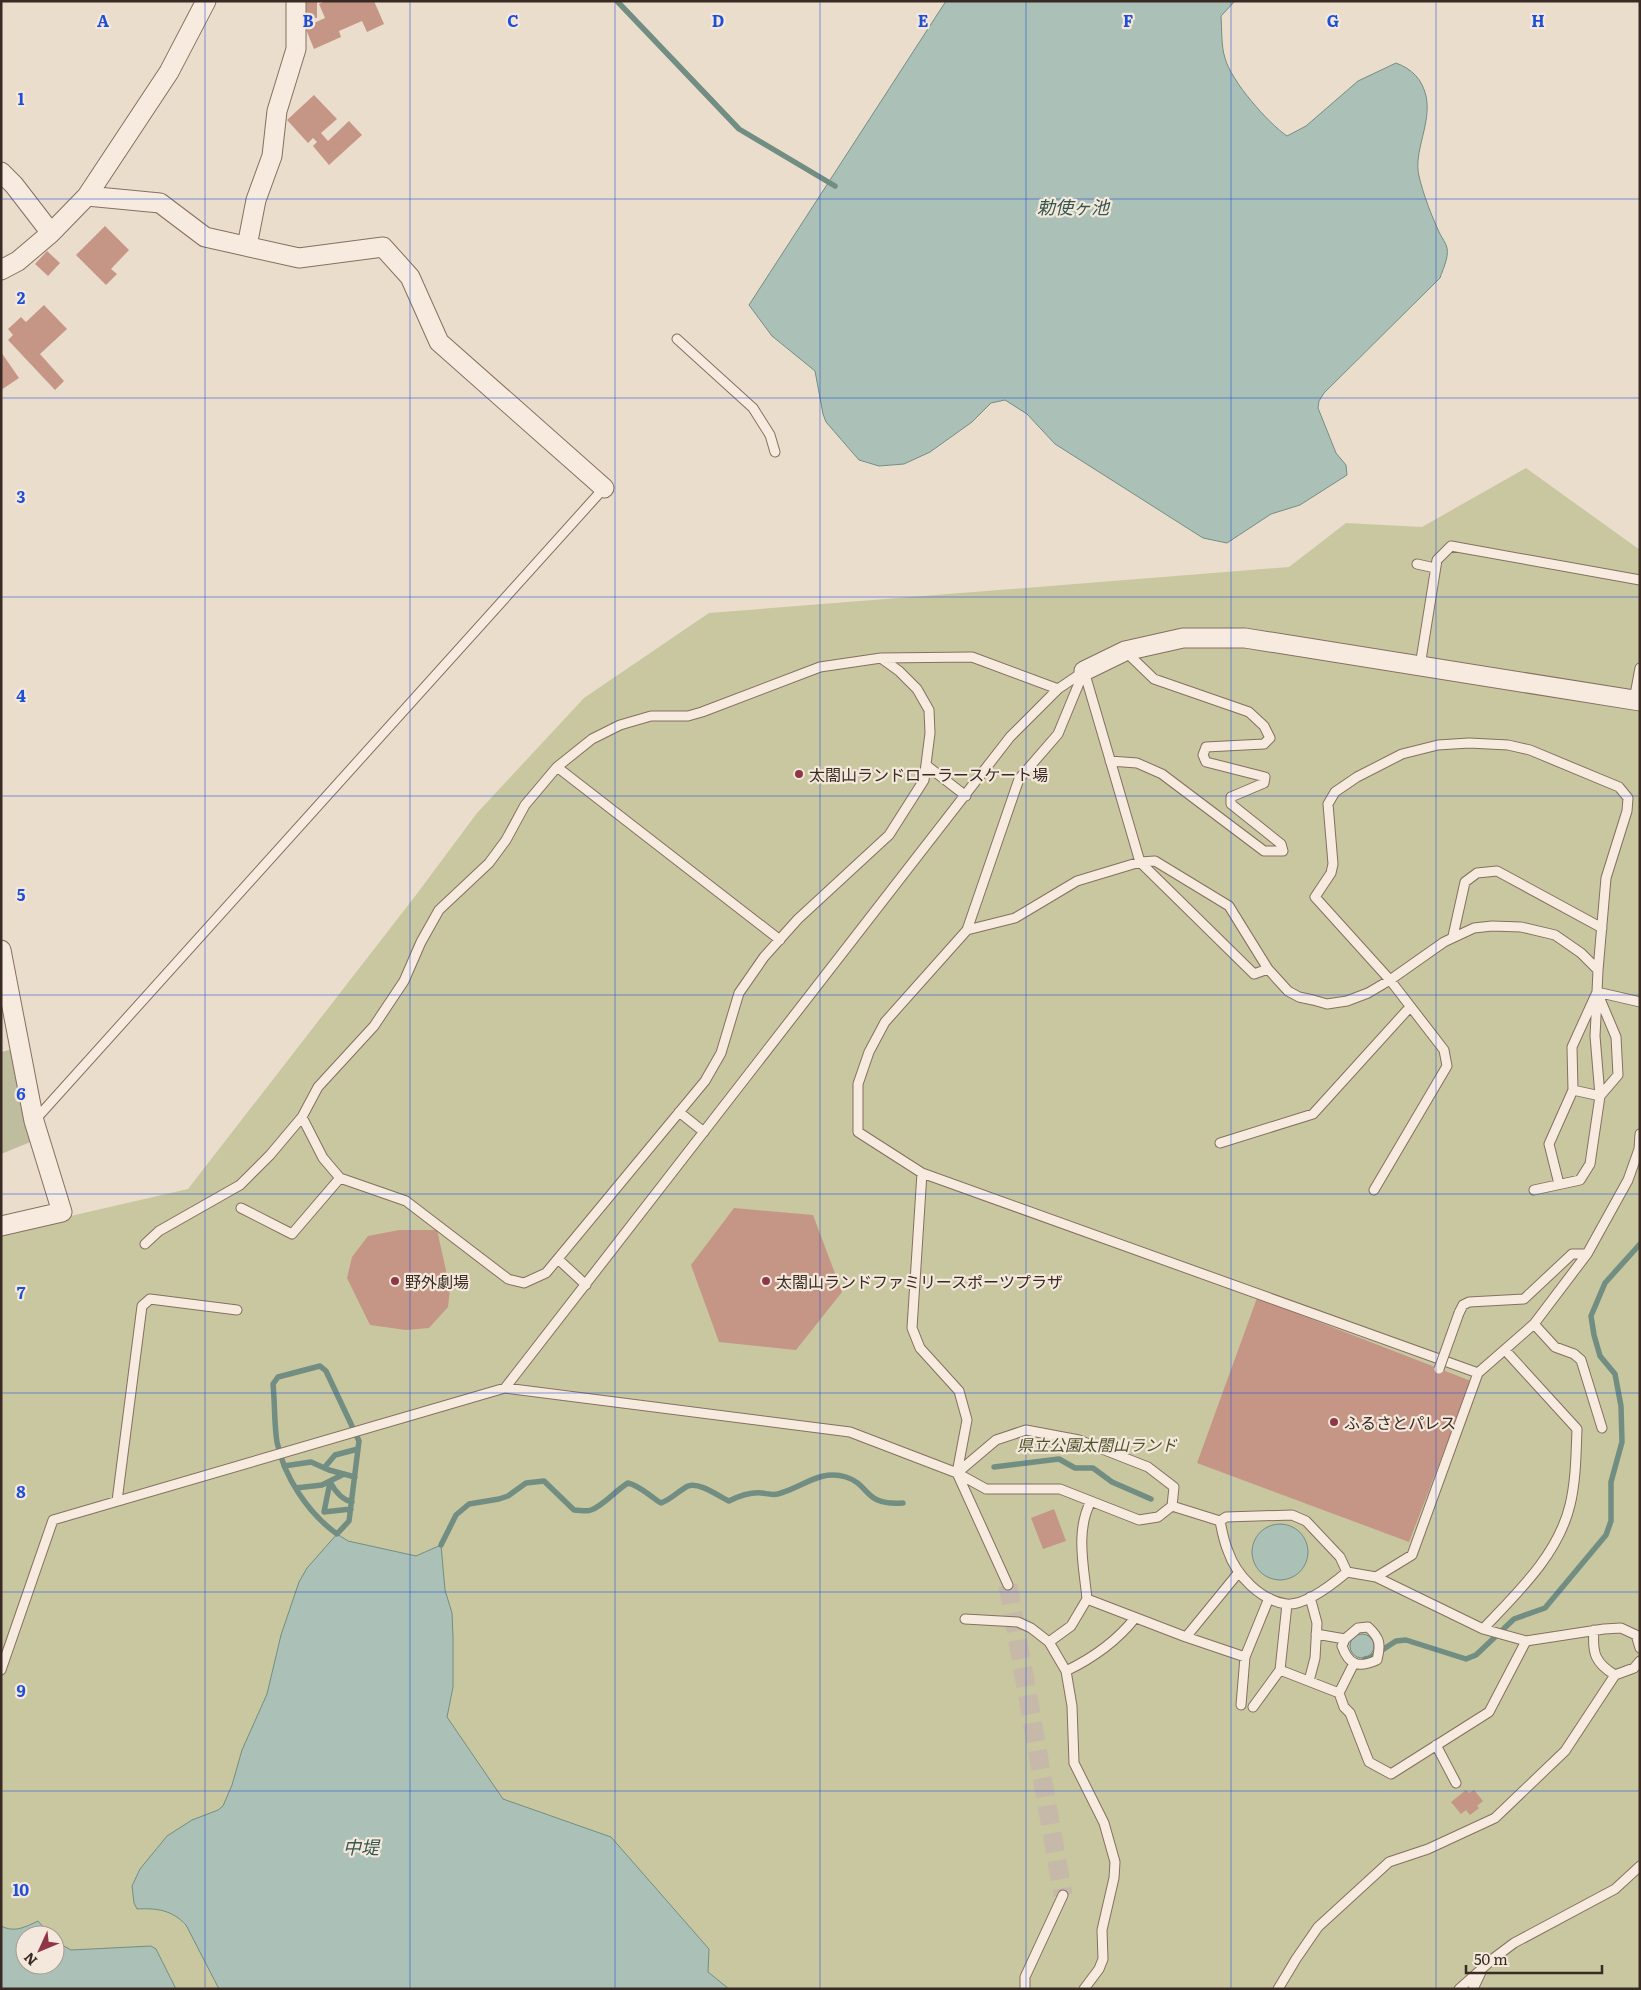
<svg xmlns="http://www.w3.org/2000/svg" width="1641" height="1990" font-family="Literata,'Noto Sans JP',serif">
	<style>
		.green { fill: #c8c7a0; fill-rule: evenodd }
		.cemetery { fill: #bebd9e }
		.water { fill: #abc0b7; stroke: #728e83 }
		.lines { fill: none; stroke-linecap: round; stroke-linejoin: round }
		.stream { stroke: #728e83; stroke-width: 5.5 }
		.building { fill: #c59686 }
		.street-tunnel { stroke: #c7b9aa; stroke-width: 19; stroke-dasharray: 19 9; stroke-linecap: butt }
		.lane-casing { stroke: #866f61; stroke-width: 11 }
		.street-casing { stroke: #866f61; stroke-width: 21 }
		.lane { stroke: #f6ebde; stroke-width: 9 }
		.street { stroke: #f6ebde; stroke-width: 19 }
		.lane-bridge-casing { stroke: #866f61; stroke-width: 11; stroke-linecap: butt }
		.lane-bridge { stroke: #f6ebde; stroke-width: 9 }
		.grid { fill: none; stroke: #1d4ed8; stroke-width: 1; stroke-opacity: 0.55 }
		.poi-dot { fill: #8f3746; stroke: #f3e8db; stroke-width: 2 }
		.labels { text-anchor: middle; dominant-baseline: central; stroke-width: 4.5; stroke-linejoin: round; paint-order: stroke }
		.poi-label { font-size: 16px; fill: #392a23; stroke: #f3e8db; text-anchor: start }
		.park-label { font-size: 16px; font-style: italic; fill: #4f532c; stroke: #f3e8db }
		.water-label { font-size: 18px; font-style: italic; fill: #34574f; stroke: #f3e8db }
		.grid-label { font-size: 16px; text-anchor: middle; font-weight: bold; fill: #1d4ed8; stroke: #f3e8db; stroke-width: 4.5; stroke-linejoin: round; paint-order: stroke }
	</style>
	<rect width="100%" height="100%" fill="#ebddcc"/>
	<path class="green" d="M1526 468 1640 550V1989H1V1232L188 1189 416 895 477 813 584 698 709 613 1289 567 1346 523 1422 527ZM25 1935H55V1965H25Z"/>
	<path class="cemetery" d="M13 1049 33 1141 1 1154V1052Z"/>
	<path class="water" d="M946 1H1235L1221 16C1222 29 1221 46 1225 58 1231 81 1268 123 1287 136L1306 126 1358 81 1396 63C1412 69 1422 79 1426 96 1432 123 1413 152 1419 176 1423 194 1432 217 1440 234 1442 238 1446 243 1447 248 1449 257 1443 269 1440 278L1324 393 1319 401 1318 408 1336 453 1346 465 1347 475 1300 505 1271 514 1227 543 1203 538 1055 444 1027 414 1005 400 991 403 972 422 930 452 904 464 879 466 859 460 826 422 823 414 815 371 772 336 749 305Z
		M1252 1552a28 28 0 1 1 56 0a28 28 0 1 1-56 0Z
		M337 1534 348 1541 416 1556 441 1545 445 1590 452 1613 453 1637V1687L447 1717 503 1799 611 1837 709 1949 708 1972 729 1989H219L186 1925C172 1910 157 1908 137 1909L134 1903 132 1886 140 1869 167 1836 192 1820 218 1810 223 1806 232 1785 242 1750 267 1694 281 1635 299 1582 307 1568Z
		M1350 1646a12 12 0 1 1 24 0a12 12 0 1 1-24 0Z
		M38 1921 50 1935H25V1965H55V1941L71 1950 151 1946 156 1949 176 1989H1V1926C15 1933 25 1927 38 1921Z"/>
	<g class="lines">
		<path class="stream" d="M617 1 739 129 835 186
			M320 1366 326 1371 359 1441 349 1521 337 1534C308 1513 284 1477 277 1442 274 1424 275 1403 273 1384L278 1377Z
			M284 1466 311 1462 329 1470 355 1477
			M994 1467 1059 1459 1075 1468H1093L1112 1482 1151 1499
			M324 1468 335 1455 358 1449
			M296 1488 322 1485 342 1475
			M351 1509 324 1512 330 1482C335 1491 342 1500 352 1502
			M441 1545 456 1515 469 1504 499 1499 508 1496 526 1483 544 1481 574 1510C580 1510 586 1512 591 1510 603 1506 616 1490 628 1483 639 1485 651 1497 661 1503 672 1499 678 1491 688 1486 700 1482 718 1496 729 1501 739 1496 751 1492 762 1493 769 1494 775 1496 781 1493 804 1486 821 1469 846 1477 871 1485 863 1506 903 1503
			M1365 1659 1370 1658 1396 1641 1406 1640 1466 1659 1476 1655 1514 1619 1545 1608 1606 1535 1611 1521V1482L1622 1442 1621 1406 1615 1374 1600 1356 1594 1335 1591 1316 1605 1283 1640 1244"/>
	</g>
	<path class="building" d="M305 1H317V18L305 17Z
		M325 1H374L384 24 367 32 362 21 339 31 341 37 314 49 305 27 325 18 319 4Z
		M314 95 337 119 321 133 328 141 349 121 362 135 329 165 313 146 317 142 313 138 308 143 287 120Z
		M105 226 129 250 111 269 117 274 106 285 76 255Z
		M47 251 60 263 48 276 35 264Z
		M44 305 67 329 40 354 64 381 55 390 8 340 13 335 8 329 21 317 26 322Z
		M1 352 19 378 1 390Z
		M734 1208 813 1215 842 1292 796 1350 719 1342 691 1265Z
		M399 1230H437L450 1288 448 1307 429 1328 406 1330 370 1325 347 1278 352 1257 368 1236Z
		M1257 1298 1471 1381 1409 1542 1197 1463Z
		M1054 1509 1066 1541 1043 1549 1031 1518Z
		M1466 1790 1469 1793 1474 1790 1483 1801 1477 1806 1479 1808 1470 1815 1466 1810 1461 1814 1451 1802Z"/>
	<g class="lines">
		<path class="street-tunnel" d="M1008 1585 1063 1895"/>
		<defs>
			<path id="lane" d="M677 339 753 408 770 435 775 452
				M1417 564 1435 568
				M1420 666 1437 560 1451 546 1640 580
				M1084 671 1140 862 1254 974 1268 969
				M1634 700 1640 668
				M1110 761 1137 763 1162 774 1264 851H1283L1281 844 1231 804V797L1264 783 1265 777 1206 762 1203 755 1206 747 1264 744 1270 738 1264 726 1249 712 1154 679 1125 651
				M926 765 966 796
				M557 767 780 940
				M967 930 1015 918 1077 881 1140 862 1155 861 1229 906 1268 969 1288 991 1299 997 1313 1000 1327 1004 1347 1001 1368 993 1390 980 1444 942 1474 928 1492 926 1521 927 1555 935 1581 953 1598 970 1597 992 1640 1002
				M1453 936 1465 882 1477 873 1497 871 1602 928
				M1573 1090 1600 1096 1595 1036 1597 997
				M679 1112 704 1132
				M302 1117 323 1158 340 1178 406 1201 508 1279 524 1283 546 1273 705 1081 721 1053 739 993 764 957 798 919 889 835 924 780 930 733 929 710 917 689 899 671 881 658
				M35 1120 604 488
				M1220 1143 1313 1114 1410 1007
				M922 1173 1478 1373
				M1374 1190 1447 1066 1444 1050 1390 980 1315 897 1331 873 1333 864 1328 804 1335 792 1357 777 1402 754 1438 745 1469 743 1508 745 1530 750 1619 787 1628 798 1627 811 1606 878 1598 970
				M1534 1190 1580 1180 1590 1164 1600 1096 1618 1075 1616 1037 1597 992 1572 1047 1573 1090 1549 1144 1559 1184
				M241 1208 292 1234 340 1178
				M145 1244 159 1231 240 1185 270 1155 302 1117 318 1087 374 1026 404 981 421 942 439 910 489 863 506 840 525 805 557 767 592 739 620 725 651 716H688L702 712 820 667 881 658 972 657 1058 689
				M558 1259 586 1285
				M1459 1313 1463 1305 1469 1302 1524 1299 1572 1254H1587
				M1534 1324 1555 1347 1574 1354 1581 1360 1602 1428
				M505 1388 1010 737 1058 689 1083 672
				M957 1473 996 1440 1026 1430 1079 1440 1148 1467 1174 1487 1172 1506
				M117 1501 142 1306 150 1299 237 1310
				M1091 1501C1075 1531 1084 1567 1087 1599L1186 1637 1239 1572
				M1220 1521 1226 1517 1292 1515 1306 1521 1340 1557 1347 1572
				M1376 1577 1412 1555 1478 1373 1534 1324 1587 1254 1628 1180 1639 1149 1640 1134
				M1008 1585 957 1473 967 1420 959 1391 920 1348 912 1328 922 1173 858 1132V1084L869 1052 885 1022 967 930 1019 779 1058 734 1084 671
				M1287 1604 1280 1670 1339 1693 1344 1707 1350 1713 1369 1762 1391 1774 1489 1712 1526 1641
				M965 1619 1018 1622 1031 1628 1049 1642
				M1483 1629C1517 1593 1558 1555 1570 1505 1576 1480 1576 1454 1577 1429L1505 1350
				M1594 1630C1592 1653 1595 1663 1615 1675
				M1316 1634 1345 1639 1358 1628 1368 1627C1380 1638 1381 1644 1377 1660 1359 1668 1349 1666 1342 1646L1345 1639
				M1186 1637 1245 1657
				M1 1670 53 1520 505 1388 850 1432 957 1473 986 1489H1060L1139 1520 1158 1517 1172 1506 1220 1521C1222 1531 1224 1542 1228 1551 1236 1575 1260 1600 1286 1604 1305 1606 1334 1583 1347 1572L1376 1577 1483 1629 1526 1641 1604 1629 1621 1628 1636 1635 1640 1648
				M1066 1671 1049 1642 1071 1626 1087 1599
				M1309 1681 1315 1658 1317 1623 1310 1597
				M1339 1693 1354 1663
				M1241 1705 1245 1657 1269 1598
				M1253 1707 1280 1670
				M1436 1745 1456 1783
				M1025 1989V1977L1063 1895
				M1084 1989 1099 1969 1103 1959 1102 1930 1114 1878 1115 1862 1104 1823 1074 1763 1072 1706 1066 1671C1093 1658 1116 1642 1135 1618
				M1278 1989 1296 1959 1318 1927 1389 1862 1428 1849 1495 1818 1565 1751 1615 1675 1634 1668 1640 1661
				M1459 1989 1494 1958 1514 1943 1615 1889 1640 1866
				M1473 1989 1481 1972"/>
			<path id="street" d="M1 172 14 185 51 233
				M87 196 160 203 205 237 299 258 383 247 410 277 439 342 604 488
				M247 246 256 200 272 156 277 111 296 49V1
				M1 270 18 261 51 233 87 196 169 72 206 1
				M1084 671 1125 651 1183 638H1245L1640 701
				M1 950 34 1121 62 1212 1 1226"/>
		</defs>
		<use href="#lane" class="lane-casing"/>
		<use href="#street" class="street-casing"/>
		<use href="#lane" class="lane"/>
		<use href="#street" class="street"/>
		<defs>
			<path id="lane-bridge" d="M1439 1369 1459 1313"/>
		</defs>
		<use href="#lane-bridge" class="lane-bridge-casing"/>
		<use href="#lane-bridge" class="lane-bridge"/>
	</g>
	<path class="grid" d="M205 1V1989M410 1V1989M615 1V1989M820 1V1989M1026 1V1989M1231 1V1989M1436 1V1989M1 199H1640M1 398H1640M1 597H1640M1 796H1640M1 995H1640M1 1194H1640M1 1393H1640M1 1592H1640M1 1791H1640"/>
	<g class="poi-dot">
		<circle cx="799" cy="774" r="5"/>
		<circle cx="395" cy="1281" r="5"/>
		<circle cx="766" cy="1281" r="5"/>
		<circle cx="1334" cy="1422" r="5"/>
	</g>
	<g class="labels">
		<g class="poi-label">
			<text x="809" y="774">太閤山ランドローラースケート場</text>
			<text x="405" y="1281">野外劇場</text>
			<text x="776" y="1281">太閤山ランドファミリースポーツプラザ</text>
			<text x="1344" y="1422">ふるさとパレス</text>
		</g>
		<g class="park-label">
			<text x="1097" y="1444">県立公園太閤山ランド</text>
		</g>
		<g class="water-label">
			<text x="1073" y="206">勅使ヶ池</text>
			<text x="361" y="1846">中堤</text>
		</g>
	</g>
	<g class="grid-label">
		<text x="103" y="27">A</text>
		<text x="308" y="27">B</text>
		<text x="513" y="27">C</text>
		<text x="718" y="27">D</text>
		<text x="923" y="27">E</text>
		<text x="1128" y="27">F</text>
		<text x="1333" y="27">G</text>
		<text x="1538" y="27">H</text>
		<text x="21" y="105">1</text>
		<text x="21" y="304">2</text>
		<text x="21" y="503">3</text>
		<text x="21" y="702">4</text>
		<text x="21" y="901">5</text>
		<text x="21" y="1100">6</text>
		<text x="21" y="1299">7</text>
		<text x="21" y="1498">8</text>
		<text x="21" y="1697">9</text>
		<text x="21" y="1896">10</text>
	</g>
	<rect width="1641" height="1990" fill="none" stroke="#392a23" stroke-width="5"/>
	<g transform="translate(40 1950) rotate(226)"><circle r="24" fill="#f3e8db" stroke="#a99c91"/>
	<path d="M0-4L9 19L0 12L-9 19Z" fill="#8f3746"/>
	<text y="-8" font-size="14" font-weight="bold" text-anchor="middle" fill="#392a23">N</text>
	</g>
	<path d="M1466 1965v8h136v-8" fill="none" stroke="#392a23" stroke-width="2.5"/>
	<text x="1474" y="1965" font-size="15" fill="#392a23" stroke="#f3e8db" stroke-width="4" paint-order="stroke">50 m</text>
</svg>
